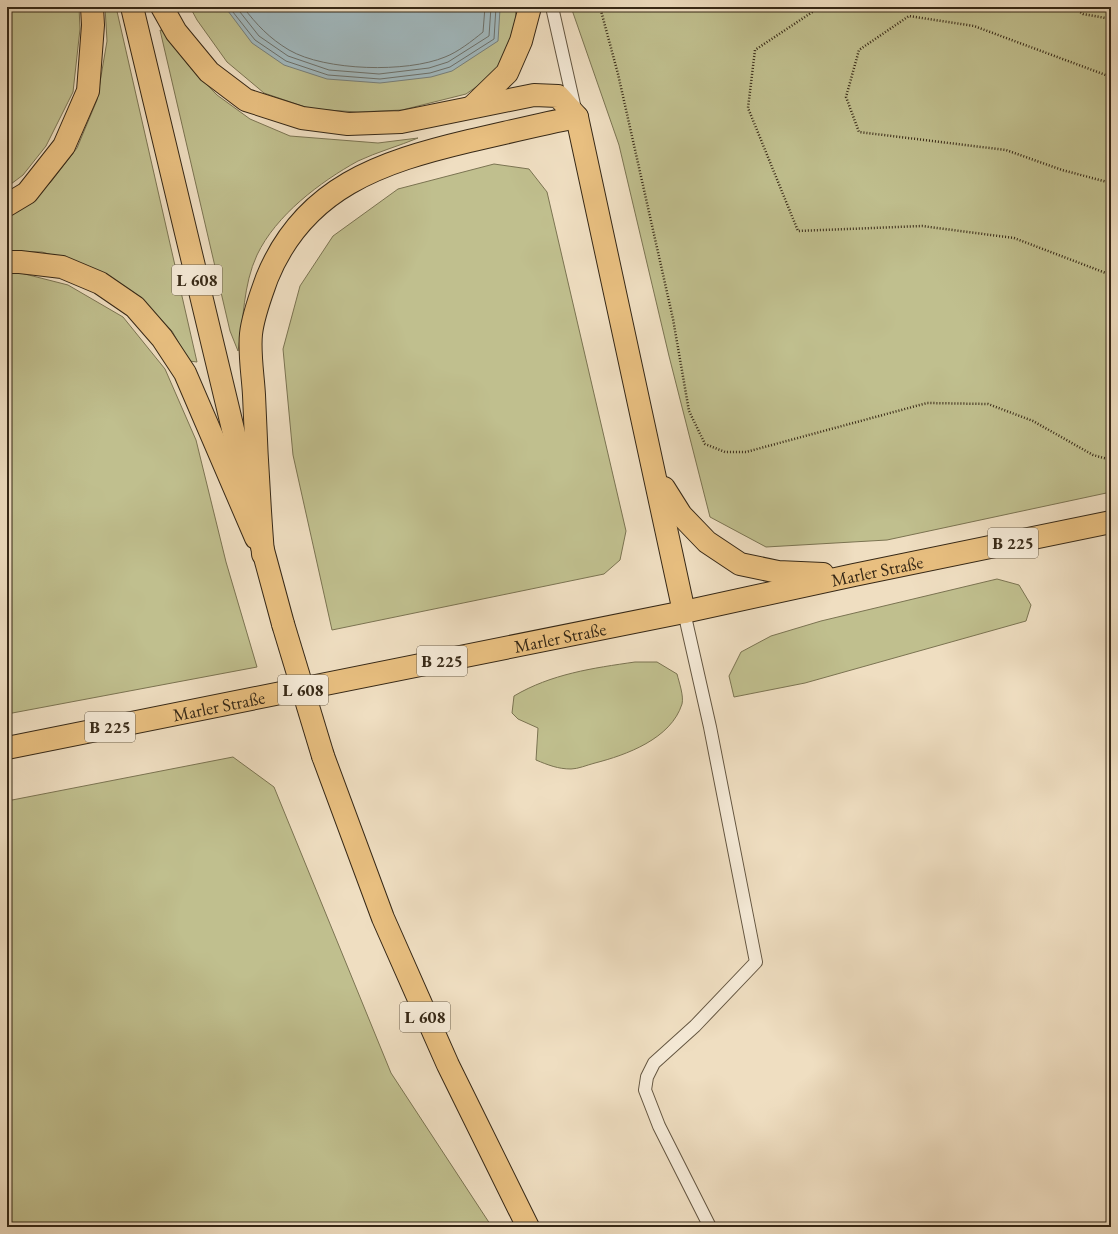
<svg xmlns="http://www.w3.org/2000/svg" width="1118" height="1234" font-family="'EB Garamond',serif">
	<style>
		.green { fill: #c0bf8e; stroke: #7b7452 }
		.water { fill: #a1b9bf; stroke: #767f7b }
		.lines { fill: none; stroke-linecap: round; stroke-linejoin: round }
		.shore { stroke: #6c706a; stroke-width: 1 }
		.lane-casing { stroke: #645641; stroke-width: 14 }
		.primary-casing { stroke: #362816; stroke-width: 24 }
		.path { stroke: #362816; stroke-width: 2.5; stroke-dasharray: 1 2; stroke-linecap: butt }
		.lane { stroke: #f5ead7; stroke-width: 12 }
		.primary { stroke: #e8bf80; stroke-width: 22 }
		.primary-bridge-casing { stroke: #362816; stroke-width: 24; stroke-linecap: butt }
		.primary-bridge { stroke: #e8bf80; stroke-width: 22 }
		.labels { text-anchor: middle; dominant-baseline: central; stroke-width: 4; stroke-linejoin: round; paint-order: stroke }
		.shield { fill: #f5ead7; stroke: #6f6250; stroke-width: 1 }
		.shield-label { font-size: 17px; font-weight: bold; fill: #362816 }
		.street-label { font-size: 18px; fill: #362816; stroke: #f5ead7 }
	</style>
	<rect width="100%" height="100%" fill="#efdec1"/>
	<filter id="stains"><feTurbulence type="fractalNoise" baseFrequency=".005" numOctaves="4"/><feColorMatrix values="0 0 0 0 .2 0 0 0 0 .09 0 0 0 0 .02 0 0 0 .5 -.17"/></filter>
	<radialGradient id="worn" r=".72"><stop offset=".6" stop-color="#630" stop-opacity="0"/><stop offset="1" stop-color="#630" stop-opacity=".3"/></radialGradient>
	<path class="green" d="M7 7H79L80 29 73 92 46 146 23 175 7 187Z
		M105 7H116L197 362 189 361 172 331 147 305 80 263 42 252 7 251V219L50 183 77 148 97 100 107 41Z
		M190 7H515L516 17 508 47 496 73 466 94 402 110 358 112 311 109 264 93 227 62 197 20Z
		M571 7H1111V492L887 540 766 547 710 517 669 356 619 145Z
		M160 30 168 33 188 65 217 95 250 119 290 136 378 143 418 138C399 146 377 152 358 161 320 182 276 215 257 255 243 285 244 319 238 351L230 331Z
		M494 164 529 169 547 192 626 531 620 560 604 574 332 630 293 455 283 349 300 286 333 236 398 189Z
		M17 272 68 285 123 317 165 369 196 440 226 562 257 667 7 714V274Z
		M997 579 1019 585 1031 605 1026 621 805 683 734 697 729 676 741 652 771 636 821 621Z
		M635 662H657L677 674C679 682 684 696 682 704 671 739 626 755 595 763 587 765 578 769 571 769 558 769 548 765 536 760L538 728 518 719 512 713 514 696C551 674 593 668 635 662Z
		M233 757 274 787 391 1073 492 1227H7V801Z"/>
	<path class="water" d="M225 7H500V9L498 41 452 71 431 77 380 83 327 79 284 65 252 43Z"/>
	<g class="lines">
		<path class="shore" d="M229 7 255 40 286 61 328 75 380 79 430 73 450 67 494 39 496 7
			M236 7 259 36 288 56 329 70 379 74 429 68 448 62 489 36 491 7
			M243 7C257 25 269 38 289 50 325 71 407 73 445 57 458 52 472 41 483 32L485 7"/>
		<defs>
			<path id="lane" d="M552 7 575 109
				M684 612 710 727 756 962 695 1026 654 1063 647 1077 645 1090 659 1126 710 1227"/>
			<g id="primary">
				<path d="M132 7 248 492"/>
				<path d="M162 7 176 32 209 72 246 100 302 118 348 124 401 122 534 95 558 96 577 117 684 612"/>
				<path d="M473 106 507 73 521 41 530 7"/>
				<path d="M7 205 27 193 64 146 88 91 93 25 92 7"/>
				<path d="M7 262H20L62 267 100 283 135 307 162 338 185 373 256 538"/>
				<path d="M664 488 681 515 707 542 740 564 778 572 823 574"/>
				<path d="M260 539 283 624"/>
				<path d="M263 554C259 501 256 448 254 395 253 376 249 353 251 334 253 315 261 295 267 278 304 187 381 162 469 141 505 133 541 124 577 117"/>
				<path id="s1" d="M7 748 684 612 854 575 1111 522"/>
				<path d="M323 756 383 918 448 1065 528 1227"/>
			</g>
		</defs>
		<use href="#lane" class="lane-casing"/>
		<use href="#primary" class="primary-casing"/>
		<path class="path" d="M600 7 618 74 673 319 689 411 705 444 725 452H746L927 403 988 404 1033 421 1093 455 1111 460
			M820 7 755 50 748 108 798 231 922 226 1014 238 1111 275
			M1073 7 1083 14 1111 19
			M1111 77 974 26 909 16 859 50 846 97 859 132 1006 150 1062 170 1111 183"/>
		<use href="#lane" class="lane"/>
		<use href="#primary" class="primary"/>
		<defs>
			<path id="primary-bridge" d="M283 624 323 756"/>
		</defs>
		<use href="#primary-bridge" class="primary-bridge-casing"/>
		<use href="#primary-bridge" class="primary-bridge"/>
	</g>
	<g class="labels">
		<g class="shield">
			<rect x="172" y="265" width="50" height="30" rx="3"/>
			<rect x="988" y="528" width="50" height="30" rx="3"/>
			<rect x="417" y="646" width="50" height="30" rx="3"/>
			<rect x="278" y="675" width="50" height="30" rx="3"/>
			<rect x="85" y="712" width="50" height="30" rx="3"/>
			<rect x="400" y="1002" width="50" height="30" rx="3"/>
		</g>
		<g class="shield-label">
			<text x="197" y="280">L 608</text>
			<text x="1013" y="543">B 225</text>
			<text x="442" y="661">B 225</text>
			<text x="303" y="690">L 608</text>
			<text x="110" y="727">B 225</text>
			<text x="425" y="1017">L 608</text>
		</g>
		<g class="street-label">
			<text stroke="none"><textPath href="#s1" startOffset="888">Marler Straße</textPath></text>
			<text stroke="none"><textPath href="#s1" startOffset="564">Marler Straße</textPath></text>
			<text stroke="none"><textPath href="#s1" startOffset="216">Marler Straße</textPath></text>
		</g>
	</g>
	<rect width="1118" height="1234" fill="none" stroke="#efdec1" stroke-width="24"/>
	<rect x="8" y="8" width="1102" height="1218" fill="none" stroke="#362816" stroke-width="2"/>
	<rect x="12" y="12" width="1094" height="1210" fill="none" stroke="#362816"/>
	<rect width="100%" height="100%" filter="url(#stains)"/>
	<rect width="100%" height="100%" fill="url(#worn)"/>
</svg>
